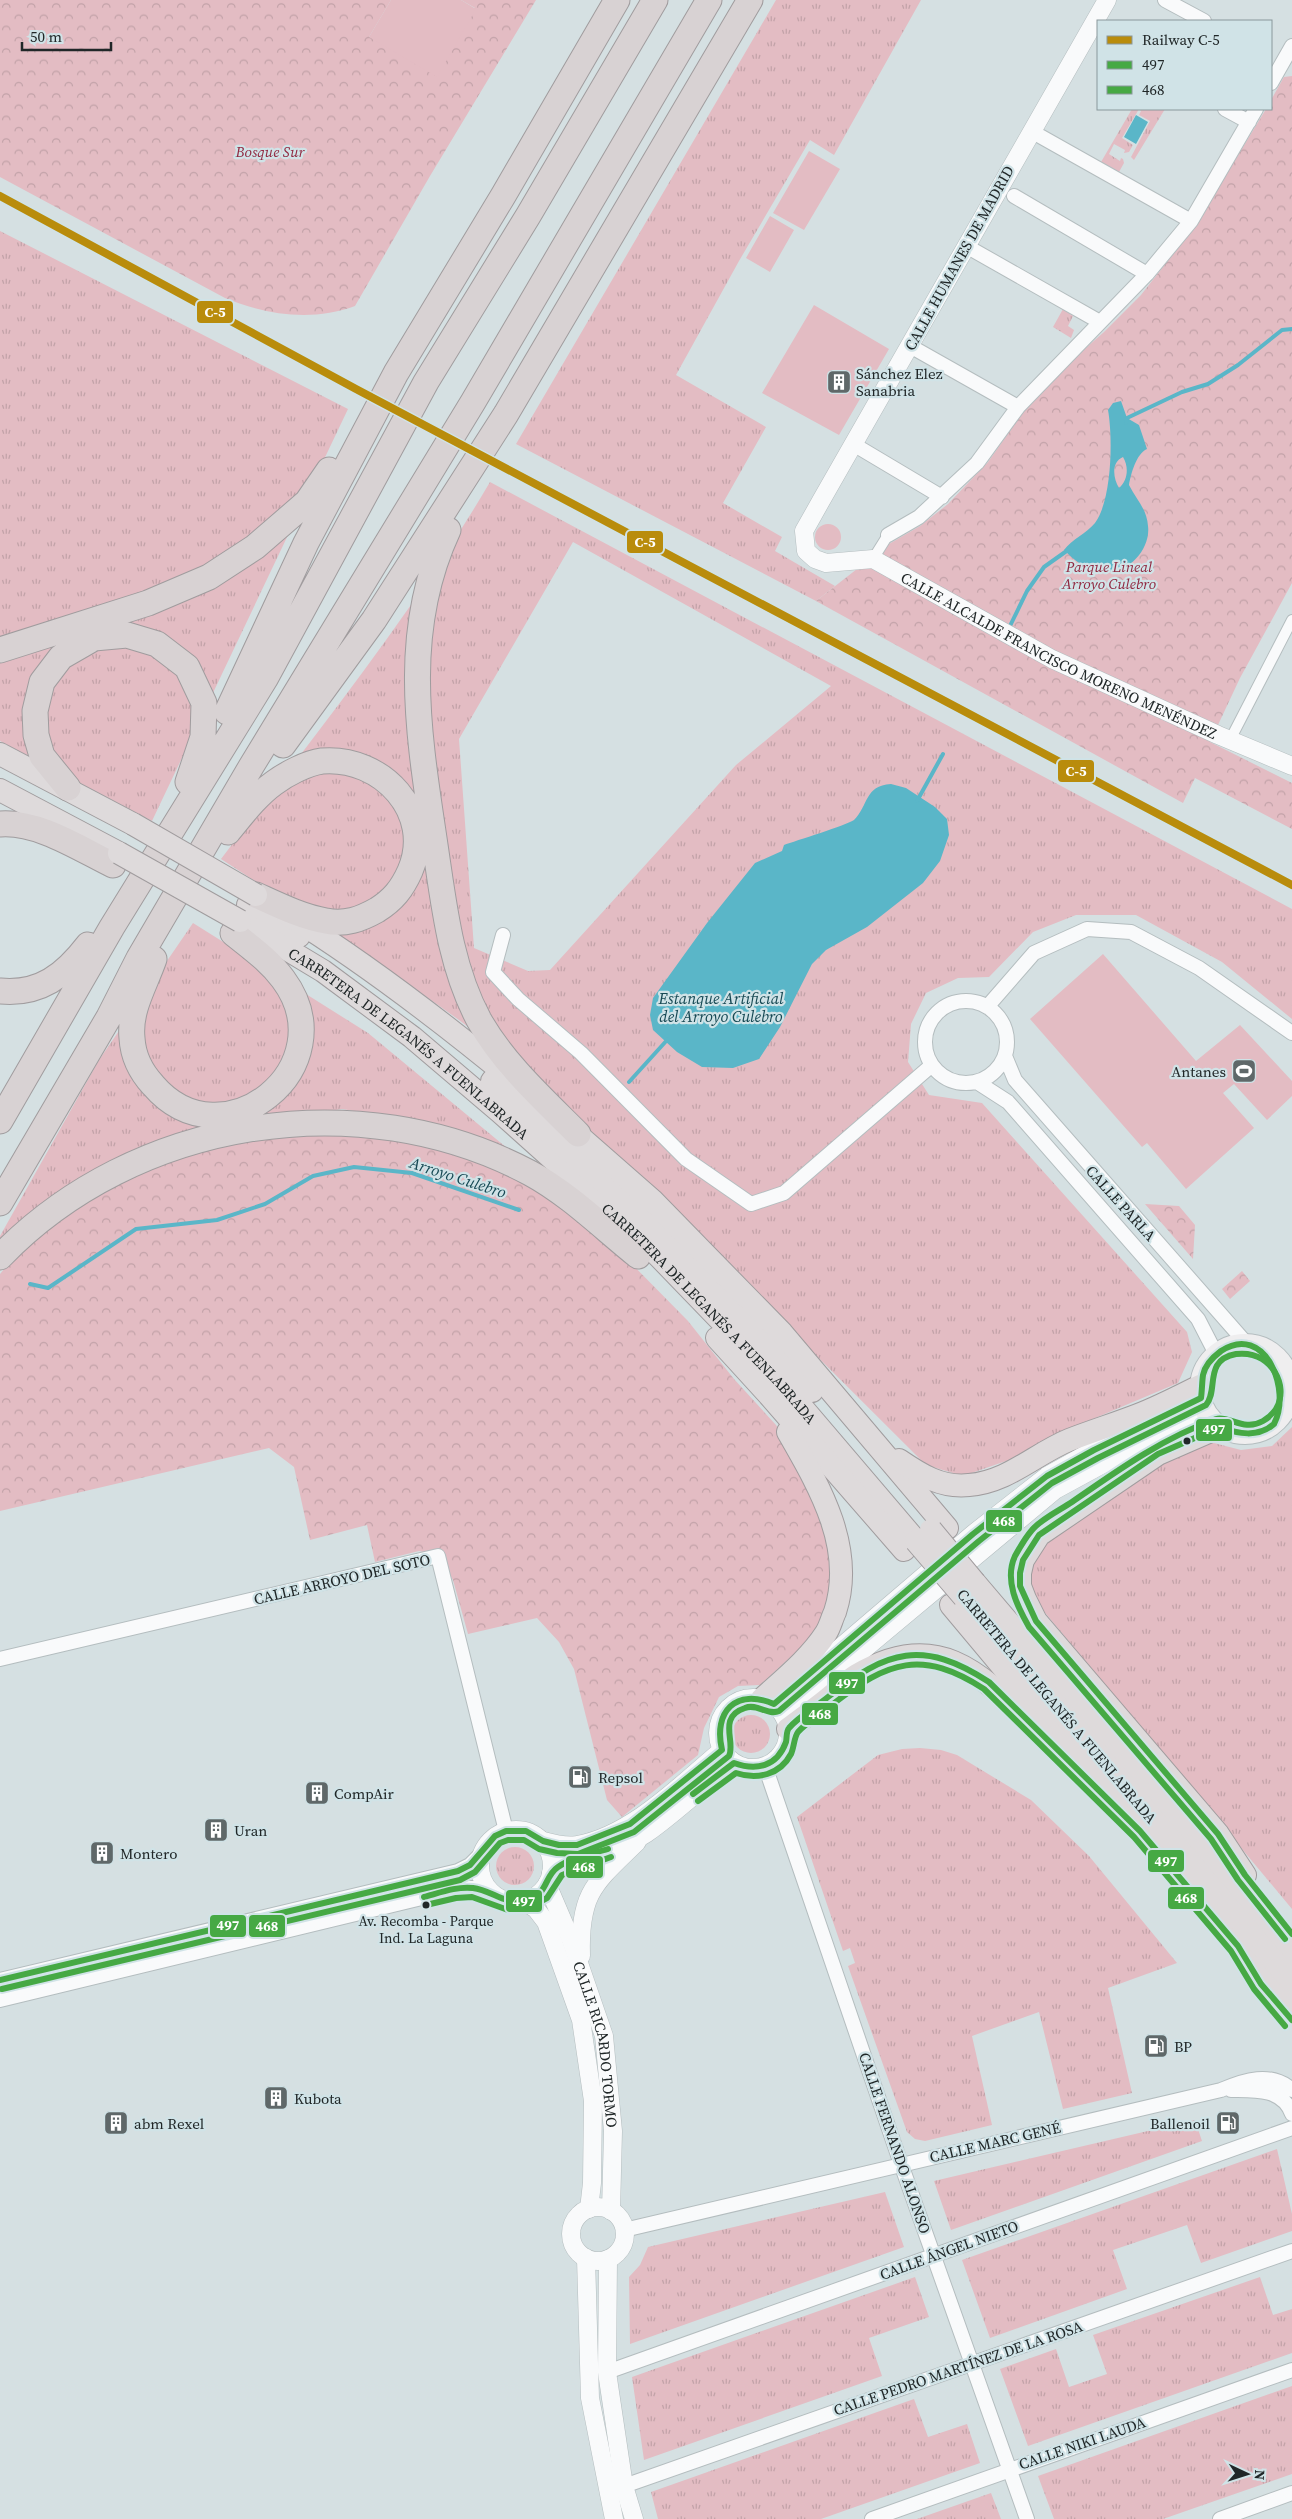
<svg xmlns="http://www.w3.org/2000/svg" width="1292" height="2519" font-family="'Source Serif 4',serif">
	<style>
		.grass { fill: url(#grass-tufts); fill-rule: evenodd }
		.park { fill: url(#park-crowns) }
		.garden { fill: #e3bcc3 }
		.water { fill: #5ab6c8; fill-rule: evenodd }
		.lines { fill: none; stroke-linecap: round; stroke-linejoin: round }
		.stream { stroke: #5ab6c8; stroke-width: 4 }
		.pedestrian-casing { stroke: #b4bdbf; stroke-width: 12 }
		.minor-casing { stroke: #b4bdbf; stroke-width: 16 }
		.tertiary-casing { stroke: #b4bdbf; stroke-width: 19 }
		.secondary-casing { stroke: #b4bdbf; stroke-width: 22 }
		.trunk-casing { stroke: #a09c9e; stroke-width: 24 }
		.motorway-casing { stroke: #a09c9e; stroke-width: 27 }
		.pedestrian { stroke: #f9fafb; stroke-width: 10 }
		.minor { stroke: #f9fafb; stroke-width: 14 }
		.tertiary { stroke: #f9fafb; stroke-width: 18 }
		.secondary { stroke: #efeeef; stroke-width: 20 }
		.trunk { stroke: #dedadb; stroke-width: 22 }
		.motorway { stroke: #d8d2d3; stroke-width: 25 }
		.trunk-bridge-casing { stroke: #a09c9e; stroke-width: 24; stroke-linecap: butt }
		.trunk-bridge { stroke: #dedadb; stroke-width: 22 }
		.bus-1-casing { stroke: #d0e3e7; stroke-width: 10 }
		.bus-2-casing { stroke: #d0e3e7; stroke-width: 10 }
		.bus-1 { stroke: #46a944; stroke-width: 6 }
		.bus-2 { stroke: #46a944; stroke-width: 6 }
		.rail-1-casing { stroke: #d0e3e7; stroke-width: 11 }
		.rail-1 { stroke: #b98c0c; stroke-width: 8 }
		.bus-dot { fill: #202728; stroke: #d0e3e7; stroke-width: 2 }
		.labels { text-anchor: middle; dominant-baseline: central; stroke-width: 4.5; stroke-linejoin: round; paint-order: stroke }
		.bus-label { font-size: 14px; fill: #202728; stroke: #d0e3e7 }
		.park-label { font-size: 15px; font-style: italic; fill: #912840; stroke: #d0e3e7 }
		.street-label { font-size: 15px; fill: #202728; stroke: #d0e3e7 }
		.poi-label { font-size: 15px; fill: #202728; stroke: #d0e3e7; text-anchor: start }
		.water-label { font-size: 16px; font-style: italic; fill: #154853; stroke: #d0e3e7 }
		.line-badge { stroke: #d0e3e7; stroke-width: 2 }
		.badge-label { font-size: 14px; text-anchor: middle; font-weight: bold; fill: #fff }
	</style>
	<defs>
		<pattern id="grass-tufts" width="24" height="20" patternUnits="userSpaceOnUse" patternTransform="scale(1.25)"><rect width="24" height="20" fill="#e3bcc3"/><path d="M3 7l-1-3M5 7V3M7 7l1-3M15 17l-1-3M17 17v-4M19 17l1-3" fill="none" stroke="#c2a2a8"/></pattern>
		<pattern id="park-crowns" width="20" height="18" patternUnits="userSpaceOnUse" patternTransform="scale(1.25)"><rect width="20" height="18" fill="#e3bcc3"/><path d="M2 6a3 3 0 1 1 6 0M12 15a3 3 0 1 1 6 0" fill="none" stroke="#c2a2a8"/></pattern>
	</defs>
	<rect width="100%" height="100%" fill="#d5e0e2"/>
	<path class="grass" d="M776 0H921L834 155 810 140 739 261 676 375 766 427 723 503 782 537 775 551 835 586 816 601 516 444Z
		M1132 109H1165L1134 160 1131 157 1150 121 1139 115 1141 111 1139 109 1122 138 1133 145 1129 152 1124 153 1125 150 1114 144 1109 154 1120 161 1121 158 1123 159 1124 163 1119 172 1101 162Z
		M0 231 348 409 152 821 0 741Z
		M1063 309 1073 316 1068 326 1074 330 1071 338 1053 327Z
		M490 482 1292 909V1019L1222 962 1136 915H1076L1033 932 989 977 958 978 926 993 911 1024 908 1062 929 1095 982 1103 1187 1332 1192 1352 1178 1383 1055 1435 1009 1460 963 1476 926 1465 547 1087 459 1020 365 953 221 859C314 736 412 615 490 482ZM573 542 831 686 736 765 550 970 528 971 474 948 459 739Z
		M193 923 368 1033 525 1163 450 1127 342 1109 165 1139 0 1240V1236L99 1060Z
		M1292 1427V1909L1041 1608 1028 1578 1038 1551 1063 1529 1135 1477 1210 1442 1241 1450 1272 1446Z
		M732 1734a19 19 0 1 1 38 0a19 19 0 1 1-38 0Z
		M920 1748 941 1750 957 1755 1031 1800 1089 1856 1177 1963 1108 1988 1132 2093 1063 2109 1039 2012 972 2036 992 2125 925 2141 915 2139 907 2132 848 1966 855 1963 850 1948 843 1951 797 1817 878 1755 902 1749Z
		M496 1866a19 19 0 1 1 38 0a19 19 0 1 1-38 0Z
		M1195 2120 1202 2141 951 2230 934 2181Z
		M1277 2149 1292 2214V2231L1201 2263 1187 2225 1113 2250 1127 2289 990 2338 962 2260Z
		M885 2192 904 2247 630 2344 629 2277 640 2265 648 2247Z
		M915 2277 929 2317 869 2338 882 2376 644 2460 632 2377Z
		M1260 2277 1273 2315 1292 2309V2353L1028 2446 1000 2369 1056 2349 1069 2387 1107 2374 1093 2335Z
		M1292 2386V2474L1163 2519H1054L1038 2476Z
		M914 2399 928 2437 967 2424 980 2463 821 2519H658L651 2492Z
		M991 2493 1001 2519H917Z"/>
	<path class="park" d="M0 0H391L369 37 475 8 461 0H536L430 176 355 306C312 322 266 315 225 298L0 177Z
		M1292 76V583L1240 678 1210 742 1292 783V829L1195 778 1183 803 816 601 889 544 920 526 948 504 988 462 1026 408 1062 369 1104 332 1141 295 1195 226 1266 109H1271V100L1284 77Z
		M285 1130 360 1132 448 1151 515 1172 621 1253 688 1321 734 1379 776 1425 797 1461 818 1509 837 1566 821 1629 760 1685 738 1686 719 1697 704 1728 698 1755 622 1817 607 1800 574 1669 559 1642 537 1618 468 1634 453 1580 438 1556 419 1551 375 1562 367 1525 310 1540 294 1467 269 1448 0 1511V1274L32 1236 116 1181 200 1148Z
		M1145 1204 1179 1206 1195 1225 1193 1259Z
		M1242 1271 1250 1281 1230 1299 1222 1289Z"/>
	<path class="garden" d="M391 0H461L476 9 437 77 369 37Z
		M809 151 840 169 804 230 773 213Z
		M770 216 794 230 770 272 746 258Z
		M814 305 889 349 839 435 762 393Z
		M815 537a13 13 0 1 1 26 0a13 13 0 1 1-26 0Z
		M1103 954 1196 1061 1240 1025 1292 1081V1096L1267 1120 1234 1084 1223 1093 1254 1128 1186 1189 1147 1143 1142 1147 1030 1019Z"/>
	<path class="water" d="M1136 115 1148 122 1136 144 1124 137Z
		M1121 401 1127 418 1139 425 1147 449C1136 454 1131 474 1129 485 1136 499 1147 509 1148 526 1151 549 1128 575 1103 572 1087 571 1075 561 1064 550 1072 539 1086 534 1095 523 1112 500 1113 438 1108 410L1113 403ZM1123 457C1129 467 1128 480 1119 488 1113 478 1111 462 1123 457Z
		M891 784 906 788 935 807 947 819 949 835 940 861 923 883 867 927 826 950 812 964 780 1027 759 1059 733 1068 702 1067 677 1052 653 1030 650 1015 653 998 707 923 755 863 782 851 784 845C795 841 847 825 854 820 869 805 864 786 891 784Z"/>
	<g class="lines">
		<path class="stream" d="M1126 423 1127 418 1182 392 1208 384 1238 365 1282 330 1292 329
			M1009 628 1027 591 1044 567 1068 550
			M917 801 943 754
			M629 1082 668 1039
			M30 1284 48 1288 136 1229 217 1220 265 1204 313 1176 354 1167 412 1173 519 1210"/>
		<defs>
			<path id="pedestrian" d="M873 559 888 535
				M1230 740 1292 620"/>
			<path id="minor" d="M1165 0 1204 21
				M1271 83 1292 46
				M1225 109 1249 122
				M1031 131 1191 221
				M1014 196 1147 274
				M966 246 1100 322
				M910 346 1018 407
				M853 444 942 497
				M888 535 919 517 977 463 1018 407 1147 274 1191 221 1256 109
				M503 935 493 972 518 999 581 1053 686 1159 751 1204 784 1193 932 1065
				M925 1042a41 41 0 1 1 82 0a41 41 0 1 1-82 0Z
				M987 1007 1034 953 1087 929 1131 932 1199 968 1292 1033
				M1005 1056 1015 1080 1246 1343
				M977 1082 1008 1102 1198 1319 1216 1354
				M0 1659 438 1556 506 1831
				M765 1766 901 2164 1027 2519
				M0 1980 458 1871 470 1865 481 1854
				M0 2000 463 1888H475L492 1894
				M1231 2090C1254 2090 1283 2088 1292 2114
				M624 2230 1221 2090C1244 2080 1271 2071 1292 2090
				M607 2372 1292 2128
				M624 2486 1292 2251
				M872 2519 1292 2370
				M1220 2519 1292 2493"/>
			<g id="tertiary">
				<path id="s1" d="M1107 0 822 499 804 531 806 551 815 559 826 563 873 559 1052 659 1218 735 1292 766"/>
				<circle cx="753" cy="1733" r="35"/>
				<path d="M774 1704 973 1534 1047 1476 1094 1450 1198 1399"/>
				<path d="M784 1716 1055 1490 1101 1465 1209 1416"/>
				<circle cx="516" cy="1866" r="36"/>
				<path d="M543 1841C554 1844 566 1847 577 1845 631 1836 681 1784 722 1750"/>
				<path d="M551 1873C580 1853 618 1852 647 1833 677 1812 704 1785 734 1763"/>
				<path id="s2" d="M547 1884 571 1940 604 2036 613 2131 611 2211"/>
				<path d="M524 1901 536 1909 546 1922 581 2020 593 2101 592 2183 589 2209"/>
				<path d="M581 1956C579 1892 595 1883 637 1842"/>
				<circle cx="598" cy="2234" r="27"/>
				<path d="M586 2258 590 2398 614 2519"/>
				<path d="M608 2259 607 2372 624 2486 634 2519"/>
			</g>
			<path id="secondary" d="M1200 1389a45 45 0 1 1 90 0a45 45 0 1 1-90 0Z"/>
			<g id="trunk">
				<path d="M0 754 133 824"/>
				<path d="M0 790 119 853"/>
				<path d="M248 905 299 936"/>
				<path d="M288 915C370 966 445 1024 520 1086"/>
				<path id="s3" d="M240 921 323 971 412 1037 499 1111 643 1240 783 1385 916 1541"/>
				<path d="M492 1081 657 1230 812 1391"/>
				<path d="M563 1122 652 1200 782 1333 947 1528"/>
				<path d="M717 1338 769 1395 904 1550"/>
				<path d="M1220 1427 1158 1454 1039 1535 1023 1560 1020 1573V1586L1025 1599 1036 1621 1218 1834 1245 1875"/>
				<path d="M899 1460C921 1475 941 1488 969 1485 1008 1482 1035 1454 1069 1440 1092 1431 1115 1424 1138 1415 1159 1407 1180 1396 1200 1386"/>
				<path d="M975 1583 1292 1955"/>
				<path d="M951 1605 1140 1831 1292 2007"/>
				<path d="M987 1624 1292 1982"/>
				<path d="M762 1699C784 1679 810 1658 826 1633 830 1627 832 1618 835 1612 856 1548 819 1486 788 1432"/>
				<path d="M788 1729C802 1718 817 1708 830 1697 839 1690 847 1681 857 1675 941 1625 985 1678 1042 1734"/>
			</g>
			<path id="motorway" d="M448 530C400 633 419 737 435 845 444 905 450 966 479 1020 504 1064 543 1099 578 1134
				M0 650 148 603 209 577 255 547 307 502 329 470
				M227 712 306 543 396 373 503 196 617 0
				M283 745 374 620 506 414 750 0
				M68 788 42 756 36 735 35 711 42 682 61 657 94 638 127 635 157 644 187 667 204 703 203 737 188 782
				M0 824C38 821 80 849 113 865
				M228 832C242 815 256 796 274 783 286 774 307 763 322 761 382 756 435 813 410 871 402 889 393 900 377 910 361 919 345 925 326 921 302 917 278 905 256 895
				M154 959C145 985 129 1010 132 1038 133 1056 141 1072 153 1085 223 1167 348 1066 283 979 269 960 250 947 233 933
				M0 991C40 995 65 975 88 945
				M0 1121 112 927 265 679 426 382 528 216 655 0
				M0 1203 109 1017 139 958 252 765 473 402 709 0
				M0 1257C134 1118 359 1082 530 1173 569 1194 603 1228 638 1256"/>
		</defs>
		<use href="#pedestrian" class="pedestrian-casing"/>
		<use href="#minor" class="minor-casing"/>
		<use href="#tertiary" class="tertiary-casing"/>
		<use href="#secondary" class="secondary-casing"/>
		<use href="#trunk" class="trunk-casing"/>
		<use href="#motorway" class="motorway-casing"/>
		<use href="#pedestrian" class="pedestrian"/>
		<use href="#minor" class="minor"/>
		<use href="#tertiary" class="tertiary"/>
		<use href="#secondary" class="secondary"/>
		<use href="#trunk" class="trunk"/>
		<use href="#motorway" class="motorway"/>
		<defs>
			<path id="trunk-bridge" d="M133 824 256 895
				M119 853 240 921
				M931 1530 975 1583
				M916 1541 964 1597"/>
		</defs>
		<use href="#trunk-bridge" class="trunk-bridge-casing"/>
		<use href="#trunk-bridge" class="trunk-bridge"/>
		<defs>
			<path id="bus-1" d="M693 1794 734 1763C756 1771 777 1767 786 1742 787 1738 786 1731 789 1728 799 1716 816 1707 828 1697 887 1650 923 1639 989 1682L1140 1831 1238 1946 1261 1984 1292 2020
				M424 1897C439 1893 457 1886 473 1888 491 1890 505 1905 524 1901 549 1896 543 1877 558 1867 572 1857 592 1854 608 1849
				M0 1980 458 1871 470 1865 495 1836 506 1831H526L543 1841 559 1845H577L630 1824 722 1750C713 1711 736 1688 774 1704L973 1534 1047 1476 1094 1450 1201 1398C1202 1391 1202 1382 1203 1375 1205 1365 1213 1357 1221 1351 1265 1322 1292 1390 1274 1424 1258 1438 1238 1434 1220 1427L1158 1454 1039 1535 1023 1560 1020 1573V1586L1036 1621 1218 1834 1245 1875 1292 1934"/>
			<path id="bus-2" d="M698 1801 736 1773C757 1780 780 1775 791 1754 794 1748 794 1737 798 1732 807 1722 822 1713 833 1704 888 1661 922 1649 984 1689L1134 1837 1231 1951 1254 1989 1285 2026
				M426 1905 456 1898 472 1897 508 1910 526 1909 547 1898 562 1875 611 1857
				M2 1989 460 1880 475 1872 500 1843 508 1840H524L539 1849 557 1853 578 1854 634 1832 729 1756C736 1742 717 1717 745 1708 757 1703 768 1716 779 1711L979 1541 1052 1483 1098 1458 1206 1405C1219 1390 1203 1360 1236 1354 1245 1353 1254 1354 1262 1359 1284 1373 1289 1406 1263 1421 1244 1432 1229 1415 1216 1419 1163 1438 1118 1470 1072 1502 1060 1510 1041 1519 1032 1530 1026 1537 1020 1547 1015 1556 1004 1580 1017 1606 1029 1627L1211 1839 1238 1880 1285 1939"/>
		</defs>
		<use href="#bus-1" class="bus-1-casing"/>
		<use href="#bus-2" class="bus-2-casing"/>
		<use href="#bus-1" class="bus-1"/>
		<use href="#bus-2" class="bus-2"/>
		<defs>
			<path id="rail-1" d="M0 196 356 389 1292 885"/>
		</defs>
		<use href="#rail-1" class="rail-1-casing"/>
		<use href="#rail-1" class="rail-1"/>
	</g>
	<defs>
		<symbol id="building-square" viewBox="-11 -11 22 22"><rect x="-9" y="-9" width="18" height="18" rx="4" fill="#5f6869" stroke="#d0e3e7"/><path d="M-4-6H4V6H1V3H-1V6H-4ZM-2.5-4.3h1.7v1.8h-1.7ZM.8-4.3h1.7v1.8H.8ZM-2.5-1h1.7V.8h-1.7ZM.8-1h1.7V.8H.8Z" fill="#fff"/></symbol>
		<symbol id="stadium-square" viewBox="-11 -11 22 22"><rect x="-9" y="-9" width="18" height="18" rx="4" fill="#5f6869" stroke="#d0e3e7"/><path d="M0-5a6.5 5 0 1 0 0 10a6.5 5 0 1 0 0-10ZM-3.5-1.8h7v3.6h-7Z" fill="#fff"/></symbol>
		<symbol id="fuel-square" viewBox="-11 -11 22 22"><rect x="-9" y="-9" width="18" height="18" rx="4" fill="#5f6869" stroke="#d0e3e7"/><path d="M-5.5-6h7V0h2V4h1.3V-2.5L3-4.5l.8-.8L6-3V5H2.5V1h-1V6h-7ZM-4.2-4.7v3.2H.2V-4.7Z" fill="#fff"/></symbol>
	</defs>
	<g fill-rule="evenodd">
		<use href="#building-square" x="825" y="368" width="28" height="28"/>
		<use href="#stadium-square" x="1230" y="1057" width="28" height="28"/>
		<use href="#fuel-square" x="566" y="1763" width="28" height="28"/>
		<use href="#building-square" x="303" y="1779" width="28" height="28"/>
		<use href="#building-square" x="202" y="1816" width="28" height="28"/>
		<use href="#building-square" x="88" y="1839" width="28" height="28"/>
		<use href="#fuel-square" x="1142" y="2032" width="28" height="28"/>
		<use href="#building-square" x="262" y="2084" width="28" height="28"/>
		<use href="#building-square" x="102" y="2109" width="28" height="28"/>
		<use href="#fuel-square" x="1214" y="2109" width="28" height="28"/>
	</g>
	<g class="bus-dot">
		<circle cx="1187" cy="1441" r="4.5"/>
		<circle cx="426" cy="1905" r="4.5"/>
	</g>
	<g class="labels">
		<g class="bus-label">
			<text x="426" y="1921">Av. Recomba - Parque<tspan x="426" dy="17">Ind. La Laguna</tspan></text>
		</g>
		<g class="park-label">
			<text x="270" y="151">Bosque Sur</text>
			<text x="1109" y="566">Parque Lineal<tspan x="1109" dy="17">Arroyo Culebro</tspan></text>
		</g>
		<g class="street-label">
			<text transform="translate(959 258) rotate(-61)">CALLE HUMANES DE MADRID</text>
			<text stroke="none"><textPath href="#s1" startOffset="912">CALLE ALCALDE FRANCISCO MORENO MENÉNDEZ</textPath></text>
			<text stroke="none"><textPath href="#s3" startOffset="209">CARRETERA DE LEGANÉS A FUENLABRADA</textPath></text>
			<text transform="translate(1121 1203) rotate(48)">CALLE PARLA</text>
			<text stroke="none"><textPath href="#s3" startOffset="614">CARRETERA DE LEGANÉS A FUENLABRADA</textPath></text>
			<text transform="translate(342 1579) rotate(-13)">CALLE ARROYO DEL SOTO</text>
			<text transform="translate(1057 1706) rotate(50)">CARRETERA DE LEGANÉS A FUENLABRADA</text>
			<text stroke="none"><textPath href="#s2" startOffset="169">CALLE RICARDO TORMO</textPath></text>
			<text transform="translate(995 2142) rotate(-13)">CALLE MARC GENÉ</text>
			<text transform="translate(895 2143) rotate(71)">CALLE FERNANDO ALONSO</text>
			<text transform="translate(949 2250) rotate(-20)">CALLE ÁNGEL NIETO</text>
			<text transform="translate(958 2368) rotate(-19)">CALLE PEDRO MARTÍNEZ DE LA ROSA</text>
			<text transform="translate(1082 2443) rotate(-19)">CALLE NIKI LAUDA</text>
		</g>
		<g class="poi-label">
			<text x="856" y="373">Sánchez Elez<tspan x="856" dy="17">Sanabria</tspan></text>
			<text x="1226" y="1071" text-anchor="end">Antanes</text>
			<text x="598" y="1777">Repsol</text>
			<text x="334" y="1793">CompAir</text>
			<text x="234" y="1830">Uran</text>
			<text x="120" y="1853">Montero</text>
			<text x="1174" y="2046">BP</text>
			<text x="294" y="2098">Kubota</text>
			<text x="134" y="2123">abm Rexel</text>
			<text x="1210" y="2123" text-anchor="end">Ballenoil</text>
		</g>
		<g class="water-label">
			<text x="721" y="998">Estanque Artificial<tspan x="721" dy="18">del Arroyo Culebro</tspan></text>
			<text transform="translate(458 1177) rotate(18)">Arroyo Culebro</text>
		</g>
	</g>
	<g class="line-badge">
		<rect x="196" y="300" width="38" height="24" rx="5" fill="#b98c0c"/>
		<rect x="626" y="530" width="38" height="24" rx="5" fill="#b98c0c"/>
		<rect x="1057" y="759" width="38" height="24" rx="5" fill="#b98c0c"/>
		<rect x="1195" y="1418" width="38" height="24" rx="5" fill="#46a944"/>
		<rect x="985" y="1509" width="38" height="24" rx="5" fill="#46a944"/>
		<rect x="828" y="1671" width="38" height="24" rx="5" fill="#46a944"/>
		<rect x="801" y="1702" width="38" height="24" rx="5" fill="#46a944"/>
		<rect x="1147" y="1849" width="38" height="24" rx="5" fill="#46a944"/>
		<rect x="565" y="1855" width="39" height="24" rx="5" fill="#46a944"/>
		<rect x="1167" y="1886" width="38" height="24" rx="5" fill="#46a944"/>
		<rect x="505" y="1889" width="38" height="24" rx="5" fill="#46a944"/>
		<rect x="209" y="1914" width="38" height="24" rx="5" fill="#46a944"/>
		<rect x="248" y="1914" width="38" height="24" rx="5" fill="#46a944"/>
	</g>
	<g class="badge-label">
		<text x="215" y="317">C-5</text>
		<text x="645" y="547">C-5</text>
		<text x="1076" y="776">C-5</text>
		<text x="1214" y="1434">497</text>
		<text x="1004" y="1526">468</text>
		<text x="847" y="1688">497</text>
		<text x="820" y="1719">468</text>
		<text x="1166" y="1866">497</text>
		<text x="584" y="1872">468</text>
		<text x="1186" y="1903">468</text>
		<text x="524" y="1906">497</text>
		<text x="228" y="1930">497</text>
		<text x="267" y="1931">468</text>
	</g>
	<rect x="1097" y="20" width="175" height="90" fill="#d0e3e7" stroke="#8a989b"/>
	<rect x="1107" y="36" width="25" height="8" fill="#b98c0c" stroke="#8a989b"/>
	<text x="1142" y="45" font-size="15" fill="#202728">Railway C-5</text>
	<rect x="1107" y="61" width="25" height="8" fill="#46a944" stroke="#8a989b"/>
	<text x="1142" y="70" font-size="15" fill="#202728">497</text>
	<rect x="1107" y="86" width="25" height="8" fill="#46a944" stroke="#8a989b"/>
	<text x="1142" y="95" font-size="15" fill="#202728">468</text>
	<g transform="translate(1247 2474) rotate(94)" stroke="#d0e3e7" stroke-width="4" paint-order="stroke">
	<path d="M0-4L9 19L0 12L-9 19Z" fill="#202728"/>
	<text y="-8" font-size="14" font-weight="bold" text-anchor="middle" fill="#202728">N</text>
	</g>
	<path d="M22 42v8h89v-8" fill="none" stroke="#202728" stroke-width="2.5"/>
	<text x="30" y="42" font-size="15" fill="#202728" stroke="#d0e3e7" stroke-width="4" paint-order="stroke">50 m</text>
</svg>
